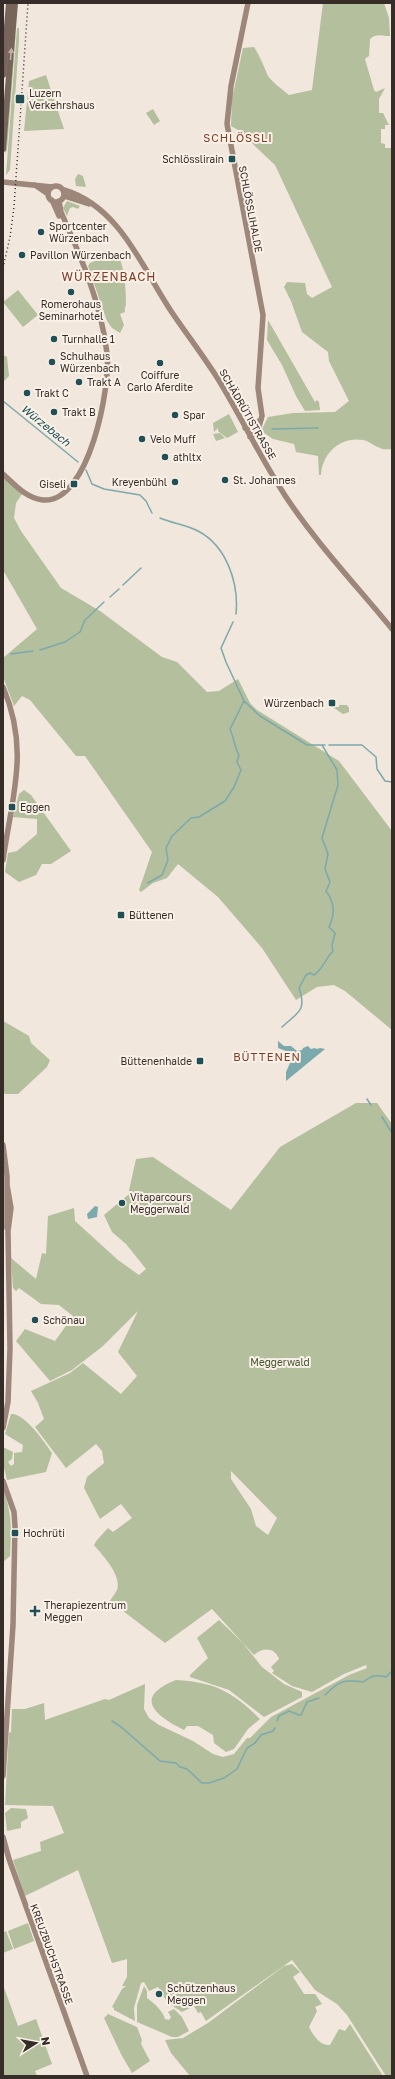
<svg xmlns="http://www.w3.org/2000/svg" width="395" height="2079" font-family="'Golos Text',sans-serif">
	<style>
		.green { fill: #b3bf9d; fill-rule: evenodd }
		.water { fill: #7ca9ac }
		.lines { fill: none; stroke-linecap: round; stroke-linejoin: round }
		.stream { stroke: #7ca9ac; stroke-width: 1.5 }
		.secondary { stroke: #9c877a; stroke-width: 5.5 }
		.primary { stroke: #77645a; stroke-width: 6 }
		.rail { stroke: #362d28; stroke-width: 1.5; stroke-dasharray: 1 3; stroke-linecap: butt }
		.oneway { fill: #beb2a8 }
		.poi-dot { fill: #205055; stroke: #f9f1e8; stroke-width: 1.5 }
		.labels { text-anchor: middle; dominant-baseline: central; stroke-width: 4; stroke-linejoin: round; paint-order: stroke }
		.poi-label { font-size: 10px; fill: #362d28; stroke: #f9f1e8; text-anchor: start }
		.street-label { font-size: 10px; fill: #362d28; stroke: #f9f1e8 }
		.park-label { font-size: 10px; fill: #44532d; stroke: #f9f1e8 }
		.neighbourhood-label { font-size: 11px; letter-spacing: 1px; fill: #813d25; stroke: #f9f1e8 }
		.water-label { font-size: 11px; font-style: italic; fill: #205055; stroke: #f9f1e8 }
		.quarter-label { font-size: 12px; letter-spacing: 1px; fill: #813d25; stroke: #f9f1e8 }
	</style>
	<rect width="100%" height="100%" fill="#f1e7dc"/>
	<path class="green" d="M323 3H384L389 18 390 36C382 36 376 33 370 39L369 56 365 59 374 90 376 92 385 88 379 99V113H383L389 125H385V129H381V143L385 144V148H392V449C388 449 383 450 380 448 373 446 370 441 363 440 341 436 322 453 321 475H319L318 456 296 452 294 444 273 439 261 431 268 417 293 413 335 412 349 401 329 361 328 352 302 332 291 301 284 287 287 282 305 283 307 294 312 298 332 287 275 165 238 130 231 126 232 99 243 48 254 47C260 56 264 67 268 76 271 81 284 91 289 95L312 90Z
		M17 28H19V40L10 170 6 175Z
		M16 31 7 150 5 154 15 38Z
		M46 75 64 129 24 131 29 81Z
		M153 109 160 121 154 125 146 113Z
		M78 174 83 176 86 187 76 186 75 179Z
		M67 201 80 206 78 209 73 207 70 208 67 216 63 208Z
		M114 253C125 257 126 293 126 303 126 307 124 308 125 312L120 314 124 325 120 333 112 328 107 321 88 266 90 263Z
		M18 290 38 315 23 327 3 302Z
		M268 320 315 402 317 400 319 402 320 410 305 411 296 396 282 365 267 340Z
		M3 355 7 357 9 376 3 382Z
		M229 414 238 432 227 438 218 431V428L214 432 213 423Z
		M220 433 225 438 216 441 213 434Z
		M3 477 22 494 16 503 14 518 21 531 61 588 100 611 162 657 177 662 207 692 219 691 238 679 250 703 257 710 339 761 392 831V1030L345 991 334 985 317 987 296 1000 262 948 218 897 178 864 167 878 153 883 141 892 139 890 152 852 85 756H76L30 700 22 696 14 706 3 677V658L37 629 3 570Z
		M334 704 335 707H339V705H347L349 708V712L343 714 331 706Z
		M24 790 31 795 71 851 51 864H42L36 875 19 882 5 872 8 853 17 851 37 834V819L13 817 19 794Z
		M3 1021 29 1036 31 1043 50 1060 47 1067 18 1094H5L3 1092Z
		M356 1103H377L392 1124V2076H386L384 2073 347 2015 337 2004 315 1990 292 1960 206 2021 201 2012 198 2013 194 2006 182 2012 168 2003 158 1987 149 1991 144 1982 141 1983 134 2008 135 2021 114 2010V2008L112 2007 122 1989 126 1986H122L127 1977V1959L112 1963 78 1870 25 1896 13 1860 41 1851 40 1842 64 1833 53 1806 5 1805 9 1733 11 1732 12 1709H25L44 1703 45 1720 105 1699 109 1700 145 1684 144 1709 149 1718 159 1725 193 1741 213 1754 223 1757 234 1754 247 1738H250L271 1717 349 1675 367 1668 366 1665 344 1674 312 1692 292 1686 272 1673 274 1671 271 1667 279 1659C275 1647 262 1647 254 1655L212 1609 165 1643 110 1601C112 1597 115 1594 117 1590 122 1575 103 1556 94 1545L97 1540 108 1528 113 1532 132 1518 121 1504 100 1519 84 1488 87 1477 104 1463 102 1451 96 1444 66 1468 35 1427 44 1419 38 1403 31 1391 70 1373 83 1363 121 1394 137 1376 118 1352 138 1311 103 1346 72 1370 50 1381 16 1341 25 1329 55 1341 73 1316 59 1305 41 1304 19 1288 16 1291 13 1288 11 1258 36 1279 42 1253 46 1254 48 1216 74 1208 75 1221 118 1260 139 1275 146 1269 126 1244 112 1232 104 1215 128 1195 136 1159 153 1157 231 1210 280 1147ZM231 1471 277 1518 268 1535 256 1526 251 1509 231 1479Z
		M11 1414C25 1413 45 1443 52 1453L46 1472 7 1480 3 1464V1447L13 1452 12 1459 8 1462 11 1466 14 1464V1453L22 1452 23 1445 5 1434Z
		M3 1489C13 1517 11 1529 10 1556L3 1562Z
		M219 1620 242 1642 262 1667 284 1684 302 1692V1697L264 1717 229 1690 190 1677V1675L208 1658 197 1638Z
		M176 1680C215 1682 233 1692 260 1719L248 1729 234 1749 226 1752 214 1743 213 1735 198 1726H187L184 1730C154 1715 133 1697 176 1680Z
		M11 1808 26 1809 28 1818 21 1822V1828L7 1831 5 1813Z
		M28 1923 34 1941 14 1949 8 1931Z
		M6 1931 13 1949 3 1953V1933Z
		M292 1964 300 1972 293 1977 304 1994H315L322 2004 315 2007 317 2011 309 2027C313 2035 320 2046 330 2045L339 2029 345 2031 350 2024 383 2076H190L171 2053 165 2040 183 2038 208 2023 284 1966Z
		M3 1985 18 2026 36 2019 52 2064 35 2071 37 2076H3Z
		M144 1986 147 1991V1998C154 2003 163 2011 165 2019L169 2020 171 2017 168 2012 174 2009 182 2017 189 2031 178 2037H172L137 2022V2005Z
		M108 2014 137 2027 142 2040 141 2044 150 2061 132 2073 121 2054 104 2018Z"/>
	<path class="water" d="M278 1041 284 1046H291L297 1051 302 1050 303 1048 308 1046 311 1049 315 1048 317 1049 320 1048 325 1049 286 1081V1072L290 1063 286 1051 278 1048Z
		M95 1206 98 1207 97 1217 88 1219 87 1214Z"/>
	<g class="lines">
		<path class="stream" d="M3 401 78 462
			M272 429 318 428
			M86 470 92 484 104 489 140 495 146 501 152 513
			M160 518C172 523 189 526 198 531 227 546 239 584 236 614
			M123 585 141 568
			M110 597 119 589
			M233 622 221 648 226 662 244 701 260 716 307 745H325
			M40 650 65 642 80 632 85 620 104 602
			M11 654 33 651
			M329 745H362L376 757 377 769 385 781 392 782
			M148 883 162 875 168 860 166 848 172 836 191 818 199 817 225 801 234 787 241 770 237 762 239 755C234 746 234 738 230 729L244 701
			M282 1027C298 1012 307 1011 299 988L306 975 310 973 314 975C323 969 325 959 333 951L332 945 335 933 329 927C335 914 335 903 326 891L330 882 325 869 328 854 322 838 338 785 337 770 322 745
			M367 1099 371 1105
			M382 1117 392 1133
			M392 1138V1140
			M325 1695C339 1681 343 1679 363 1682 372 1676 374 1674 386 1677L392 1671
			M112 1721 120 1726 160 1761 176 1763 180 1767 187 1769 202 1783H209L224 1778 237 1769 247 1748 255 1743 261 1735 273 1731 275 1728
			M277 1721 279 1716 289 1711 299 1715H301L307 1702 319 1698"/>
		<path class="secondary" d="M248 3 231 86 227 124 263 315 258 388 262 416 258 430 250 437
			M3 182 52 187
			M35 185 48 194
			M48 194a8 8 0 1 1 16 0a8 8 0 1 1-16 0Z
			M64 190C121 207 143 270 173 314 188 336 204 357 218 379 242 418 261 459 286 497 318 545 356 585 392 629
			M64 196 89 204
			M52 200 59 216
			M245 428 261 420
			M3 474C15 485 26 498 43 500 89 504 111 386 107 353 101 303 81 257 61 212L59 201
			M3 687C30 750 12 796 3 860
			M3 1145 7 1176V1228
			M3 1428 8 1402 10 1348 8 1231 11 1208 7 1185
			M3 1481 14 1512 15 1526 13 1625 3 1776
			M3 1837 9 1859 87 2076"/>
		<path class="primary" d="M3 75 9 3
			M3 149 15 3"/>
		<path class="rail" d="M3 268 10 237 14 207 28 3"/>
	</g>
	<defs><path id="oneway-solid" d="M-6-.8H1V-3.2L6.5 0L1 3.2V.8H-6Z"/></defs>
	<use class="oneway" href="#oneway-solid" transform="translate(11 54) rotate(-85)"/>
	<g class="poi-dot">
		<rect x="15" y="94" width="10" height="10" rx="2"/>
		<rect x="228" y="155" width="8" height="8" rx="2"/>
		<circle cx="41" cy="232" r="4"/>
		<circle cx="22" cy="255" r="4"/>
		<circle cx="71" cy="292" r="4"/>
		<circle cx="54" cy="339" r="4"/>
		<circle cx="52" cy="362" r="4"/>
		<circle cx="160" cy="363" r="4"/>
		<circle cx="79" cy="382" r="4"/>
		<circle cx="27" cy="393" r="4"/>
		<circle cx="54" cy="412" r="4"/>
		<circle cx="175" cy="415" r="4"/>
		<circle cx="142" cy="439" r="4"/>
		<circle cx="165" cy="457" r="4"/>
		<circle cx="225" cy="480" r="4"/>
		<circle cx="175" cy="482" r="4"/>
		<rect x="70" y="480" width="8" height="8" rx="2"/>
		<rect x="328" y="699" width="8" height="8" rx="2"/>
		<rect x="8" y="803" width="8" height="8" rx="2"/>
		<rect x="117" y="911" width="8" height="8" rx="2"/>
		<rect x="196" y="1057" width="8" height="8" rx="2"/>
		<circle cx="122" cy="1203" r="4"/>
		<circle cx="35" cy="1320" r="4"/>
		<rect x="11" y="1529" width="8" height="8" rx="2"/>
		<path d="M33 1605h4v4h4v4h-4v4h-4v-4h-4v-4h4z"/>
		<circle cx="159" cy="1994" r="4"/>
	</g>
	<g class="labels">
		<g class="poi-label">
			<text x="29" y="93">Luzern<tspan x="29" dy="12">Verkehrshaus</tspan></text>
			<text x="224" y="159" text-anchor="end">Schlösslirain</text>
			<text x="49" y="226">Sportcenter<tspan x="49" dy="12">Würzenbach</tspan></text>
			<text x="30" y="255">Pavillon Würzenbach</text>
			<text x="71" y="304" text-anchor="middle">Romerohaus<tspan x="71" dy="12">Seminarhotel</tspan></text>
			<text x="62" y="339">Turnhalle 1</text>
			<text x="60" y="356">Schulhaus<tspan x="60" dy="12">Würzenbach</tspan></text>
			<text x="160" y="375" text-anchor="middle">Coiffure<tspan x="160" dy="12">Carlo Aferdite</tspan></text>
			<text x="87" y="382">Trakt A</text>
			<text x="35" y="393">Trakt C</text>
			<text x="62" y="412">Trakt B</text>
			<text x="183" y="415">Spar</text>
			<text x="150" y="439">Velo Muff</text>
			<text x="173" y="457">athltx</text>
			<text x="233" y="480">St. Johannes</text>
			<text x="167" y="482" text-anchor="end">Kreyenbühl</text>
			<text x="66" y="484" text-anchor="end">Giseli</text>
			<text x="324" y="703" text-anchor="end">Würzenbach</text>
			<text x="20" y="807">Eggen</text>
			<text x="129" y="915">Büttenen</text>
			<text x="192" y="1061" text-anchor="end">Büttenenhalde</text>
			<text x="130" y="1197">Vitaparcours<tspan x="130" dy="12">Meggerwald</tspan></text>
			<text x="43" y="1320">Schönau</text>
			<text x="23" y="1533">Hochrüti</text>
			<text x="44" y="1605">Therapiezentrum<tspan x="44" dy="12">Meggen</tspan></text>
			<text x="167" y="1988">Schützenhaus<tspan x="167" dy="12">Meggen</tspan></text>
		</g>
		<g class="street-label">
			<text transform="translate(251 209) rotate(79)">SCHLÖSSLIHALDE</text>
			<text transform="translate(248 414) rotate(60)">SCHÄDRÜTISTRASSE</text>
			<text transform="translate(52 1954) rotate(70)">KREUZBUCHSTRASSE</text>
		</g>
		<g class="park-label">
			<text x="280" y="1362">Meggerwald</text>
		</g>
		<g class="neighbourhood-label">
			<text x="238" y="137">SCHLÖSSLI</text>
			<text x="267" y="1056">BÜTTENEN</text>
		</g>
		<g class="water-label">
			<text transform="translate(46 425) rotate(39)">Würzebach</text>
		</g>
		<g class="quarter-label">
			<text x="109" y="276">WÜRZENBACH</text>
		</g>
	</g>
	<rect width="395" height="2079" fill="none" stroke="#362d28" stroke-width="8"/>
	<g transform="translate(36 2043) rotate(79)" stroke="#f9f1e8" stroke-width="3" paint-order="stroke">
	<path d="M0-3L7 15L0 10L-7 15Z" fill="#362d28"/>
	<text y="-6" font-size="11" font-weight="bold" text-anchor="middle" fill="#362d28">N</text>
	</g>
</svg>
